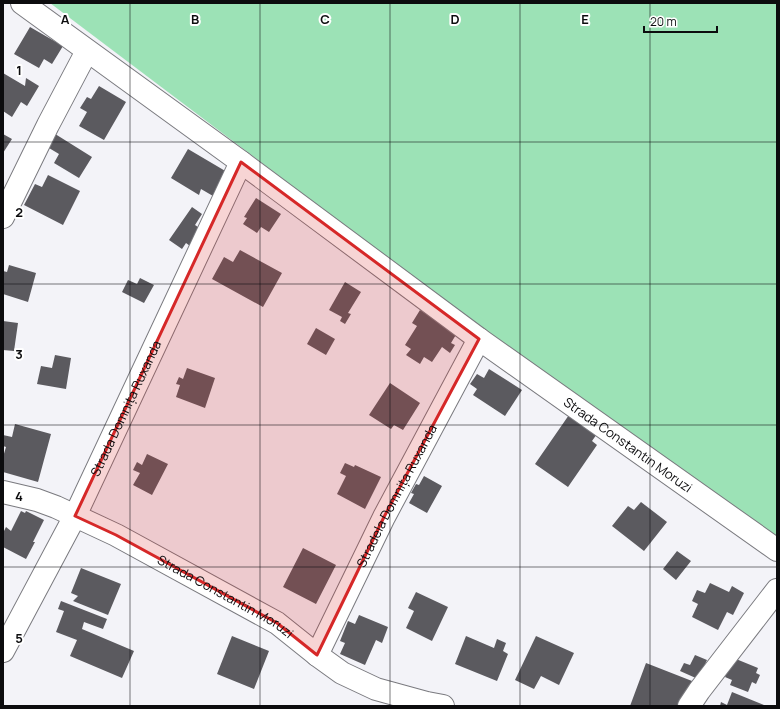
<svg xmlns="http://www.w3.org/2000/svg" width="780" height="709" font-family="Manrope,sans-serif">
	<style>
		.green { fill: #9ce2b6 }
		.building { fill: #5b5a5f }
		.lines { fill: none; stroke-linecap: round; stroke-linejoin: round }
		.minor-casing { stroke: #7a7a7f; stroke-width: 24 }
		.minor { stroke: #fff; stroke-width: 22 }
		.marked { fill: #d62828; fill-opacity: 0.2; stroke: #d62828; stroke-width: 3; stroke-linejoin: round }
		.grid { fill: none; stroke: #0c0c0e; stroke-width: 1; stroke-opacity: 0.55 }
		.labels { text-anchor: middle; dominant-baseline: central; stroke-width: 4; stroke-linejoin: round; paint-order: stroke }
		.street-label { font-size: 13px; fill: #0c0c0e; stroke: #fff }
		.grid-label { font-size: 13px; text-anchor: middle; font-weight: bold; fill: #0c0c0e; stroke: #fff; stroke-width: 4; stroke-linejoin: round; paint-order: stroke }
	</style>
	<rect width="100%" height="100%" fill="#f3f3f8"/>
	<path class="green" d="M50 3H777V544L606 423Z"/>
	<path class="building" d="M30 27 63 46 52 64 44 59 39 68 14 54Z
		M3 73 25 86 26 78 39 86 27 106 21 102 12 117 3 111Z
		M99 86 126 102 104 140 79 126 87 112 80 108 87 97 91 99Z
		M52 132 92 157 79 178 54 163 59 154 44 145Z
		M3 134 12 139 3 153Z
		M188 149 227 172 213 196 201 189 199 195 171 178Z
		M48 175 80 191 63 225 24 205 35 184 42 187Z
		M256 198 281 214 269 232 261 227 257 233 243 224 247 218 244 217Z
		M192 207 202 214 195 225 201 229 190 246 186 243 182 249 169 240Z
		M240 250 282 273 263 307 212 279 224 257 233 262Z
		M9 265 36 273 28 302 3 294V271L7 272Z
		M140 278 154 285 144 303 122 292 128 280 137 284Z
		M345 282 361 292 348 313 351 314 345 324 340 321 342 317 329 310Z
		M420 310 457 333 451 343 455 345 450 353 442 347 432 362 424 357 420 364 406 355 411 349 405 345 417 326 412 323Z
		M3 321 18 323 14 351 3 350Z
		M316 328 335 339 326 355 307 344Z
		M55 355 71 358 66 389 37 384 41 366 52 368Z
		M187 368 215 378 205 408 176 397 180 385 176 384 179 377 183 379Z
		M489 369 522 390 505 416 473 395 477 389 470 384 477 374 484 378Z
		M390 383 420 403 403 430 394 425 391 429 369 415Z
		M571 412 599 431 592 441 597 445 568 487 535 464Z
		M15 424 51 434 38 482 3 472V457L6 447 3 446V435L12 437Z
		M147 454 168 464 152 495 133 485 140 473 133 470 137 462 142 465Z
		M345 463 354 467 355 465 381 477 365 509 337 494 346 476 340 473Z
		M424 476 442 486 427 513 409 503 414 494 411 493 416 484 419 485Z
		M641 502 667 522 644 551 612 526 628 506 634 510Z
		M21 511 25 513 26 511 44 520 33 542H35L26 559 3 547V533L6 527 11 531Z
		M303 548 336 565 316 604 283 587Z
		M677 551 691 561 676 580 663 569Z
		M81 568 121 584 108 615 73 601 78 596 71 593Z
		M710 583 729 592 732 586 744 593 733 615 727 612 718 630 692 617 698 604 692 601 697 590 705 593Z
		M416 592 448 607 432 641 406 628 414 611 408 608Z
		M61 601 107 619 103 629 84 622 82 629 134 651 122 678 70 656 77 640 56 632 64 611 58 609Z
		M359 615 388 627 382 643 376 640 365 665 340 654 345 643 340 641 348 621 355 624Z
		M232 636 269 651 254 689 217 674Z
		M466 636 494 648 497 639 506 643 503 651 508 654 497 681 455 664Z
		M536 636 574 653 559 685 541 676 534 689 515 680Z
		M695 655 707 660 698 679 680 671 684 663 690 665Z
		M736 659 758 668 756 673 760 675 756 684 752 682 748 692 730 685 732 680 725 677 732 661 735 663Z
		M646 663 692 681 682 706H630Z
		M732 692 764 705V706H720L721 702 727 705Z"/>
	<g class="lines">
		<defs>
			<g id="minor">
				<path id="s1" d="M22 3 241 162 479 339 777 550"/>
				<path d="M3 217 48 125 87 51"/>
				<path id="s2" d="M3 492 37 500 56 507 116 535 277 623 317 655 342 673 376 689 427 703 443 706"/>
				<path id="s3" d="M3 651 75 516 241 162"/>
				<path id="s4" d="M317 655 384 517 479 339"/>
				<path d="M689 706 699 691 777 590"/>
			</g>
		</defs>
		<use href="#minor" class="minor-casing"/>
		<use href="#minor" class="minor"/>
	</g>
	<path class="marked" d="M241 162 479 339 384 517 317 655 277 623 116 535 75 516Z"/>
	<path class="grid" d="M130 3V706M260 3V706M390 3V706M520 3V706M650 3V706M3 142H777M3 284H777M3 425H777M3 567H777"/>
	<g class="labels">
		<g class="street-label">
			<text stroke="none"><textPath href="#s3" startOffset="272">Strada Domnița Ruxanda</textPath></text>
			<text stroke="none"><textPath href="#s1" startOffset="750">Strada Constantin Moruzi</textPath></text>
			<text stroke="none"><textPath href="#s4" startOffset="178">Stradela Domnița Ruxanda</textPath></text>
			<text stroke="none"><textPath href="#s2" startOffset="247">Strada Constantin Moruzi</textPath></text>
		</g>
	</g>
	<g class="grid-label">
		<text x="65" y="24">A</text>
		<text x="195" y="24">B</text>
		<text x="325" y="24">C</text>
		<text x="455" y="24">D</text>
		<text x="585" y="24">E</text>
		<text x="19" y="75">1</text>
		<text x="19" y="217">2</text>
		<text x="19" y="359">3</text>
		<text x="19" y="501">4</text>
		<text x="19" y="643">5</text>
	</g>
	<rect width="780" height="709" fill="none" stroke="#0c0c0e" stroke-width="8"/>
	<path d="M644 26v6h73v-6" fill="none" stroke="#0c0c0e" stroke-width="2"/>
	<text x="650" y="26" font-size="12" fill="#0c0c0e" stroke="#ffffff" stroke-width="3" paint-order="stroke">20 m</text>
</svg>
